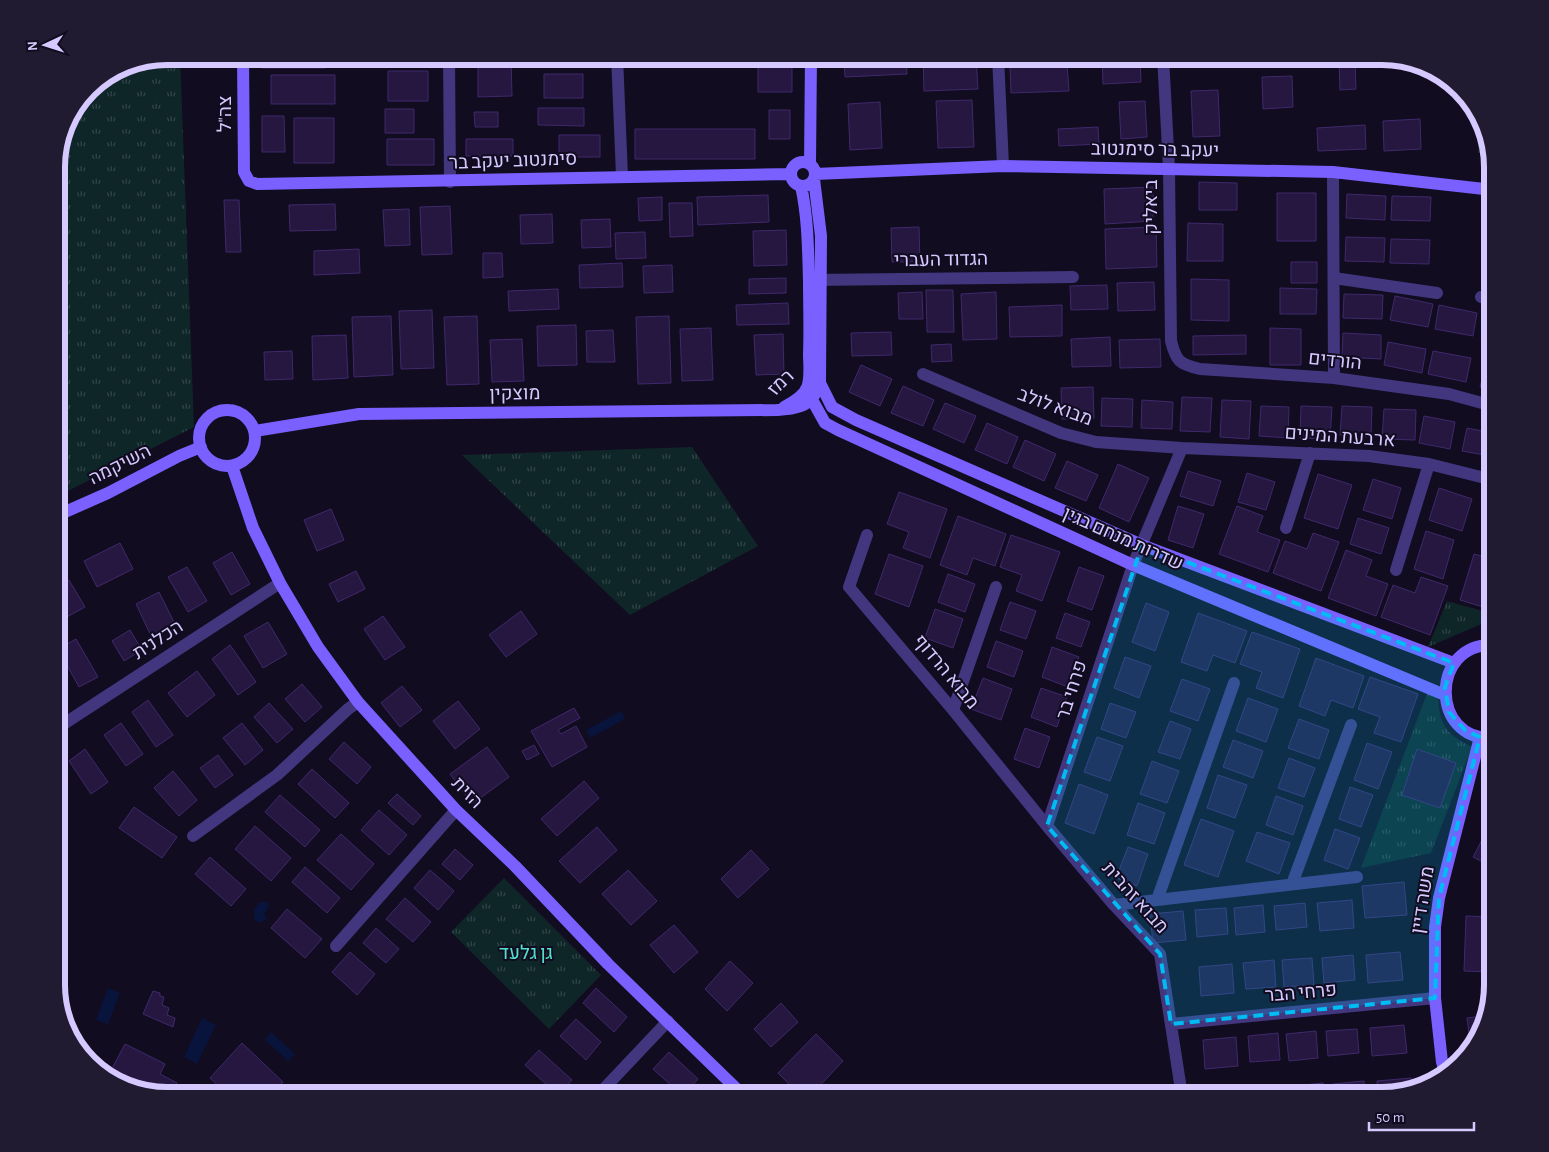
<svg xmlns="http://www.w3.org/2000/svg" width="1549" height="1152" font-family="'Alegreya Sans',Heebo,sans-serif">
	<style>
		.green { fill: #0f2629 }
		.park { fill: url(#park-tufts) }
		.water { fill: #08143b }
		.building { fill: #251740; stroke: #3f296c }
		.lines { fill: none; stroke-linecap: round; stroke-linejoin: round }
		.street { stroke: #42367f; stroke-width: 12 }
		.secondary { stroke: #7960ff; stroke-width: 12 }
		.marked { fill: #00bcf4; fill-opacity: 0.2; stroke: #00bcf4; stroke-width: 4; stroke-dasharray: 10 6; stroke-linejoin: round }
		.labels { text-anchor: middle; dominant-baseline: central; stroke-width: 4; stroke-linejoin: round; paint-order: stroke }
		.street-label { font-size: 19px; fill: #d6c9ff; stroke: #110c1f }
		.park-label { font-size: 19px; fill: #54e0d0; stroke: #110c1f }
		.rim { fill: none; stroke: #d6c9ff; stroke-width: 6 }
	</style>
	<defs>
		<pattern id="park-tufts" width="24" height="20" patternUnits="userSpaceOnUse" patternTransform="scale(1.25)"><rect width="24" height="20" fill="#0f2629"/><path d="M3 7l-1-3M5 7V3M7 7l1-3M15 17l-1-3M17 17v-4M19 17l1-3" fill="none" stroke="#314449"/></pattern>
	</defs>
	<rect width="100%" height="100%" fill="#110c1f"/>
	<path class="green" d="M1478 126H1483L1489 153H1478Z"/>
	<path class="park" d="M167 56H180L194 427 56 497 57 160 68 118 94 84 125 65Z
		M692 447 758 546 630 615 462 455Z
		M1447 601 1493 614V619L1428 647Z
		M1428 691 1438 694C1439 724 1445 734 1472 747L1431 853 1361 868Z
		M504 878 601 975 549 1029 451 932Z"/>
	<path class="water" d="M621 711 625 719 590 738 586 730Z
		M260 902H267L269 907 264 914 267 918 262 922H258L255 920C253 913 254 907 260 902Z
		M108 988 120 993 108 1024 96 1020Z
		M202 1018 216 1025 197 1064 184 1057Z
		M271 1032 295 1054 288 1061 265 1040Z
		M205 1085 213 1093 211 1096H196Z"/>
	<path class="building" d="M262 56H325V68H262Z
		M345 56H425V65H346Z
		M478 56H511L512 96 478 97Z
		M549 56H586V65H549Z
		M758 56H792V92H758Z
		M844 56H906L907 74 845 77Z
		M923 56H976L978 89 924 91Z
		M1102 56H1140L1141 82 1103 84Z
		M1186 56H1212V58L1187 59Z
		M1256 56H1291L1292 64 1256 66Z
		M1339 62H1355L1356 89 1340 90Z
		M1067 64 1069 91 1011 93 1010 66Z
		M388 71H428V101H388Z
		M544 74H583V98H544Z
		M271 75H335V104H271Z
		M1292 76 1293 107 1263 109 1262 77Z
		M1218 90 1220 136 1193 137 1191 91Z
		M972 100 974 147 938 148 936 101Z
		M1145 101 1147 137 1121 139 1119 102Z
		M880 102 882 148 850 150 848 104Z
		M538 108H584V126L538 125Z
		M385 109H414V133H385Z
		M769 110H790V139H769Z
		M474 112H498V127H475Z
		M262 116H284L285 152H262Z
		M294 118H334V163H294Z
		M1420 119 1421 149 1384 151 1383 121Z
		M1365 125 1366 149 1318 151 1317 128Z
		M1098 127 1099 144 1059 146 1058 129Z
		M635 129H755V159H635Z
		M559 135H600V157H559Z
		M387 139H434V165H387Z
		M466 139H513V156H466Z
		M1199 182 1237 183V210H1199Z
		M1153 187V221L1105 224 1104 189Z
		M1277 193H1316V241H1277Z
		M1347 194 1386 196 1385 220 1346 218Z
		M768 195 769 222 698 225 697 197Z
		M1392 196 1431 197 1430 221 1391 220Z
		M662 197V220L639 221 638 198Z
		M224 200H239L241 252H226Z
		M669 203H692L693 236 670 237Z
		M335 204 336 230 290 231 289 205Z
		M450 206 452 254 422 255 420 207Z
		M409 209 410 245 385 246 383 210Z
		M552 214 553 243 521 244 520 215Z
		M610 219 611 247 582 248 581 220Z
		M1188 223 1223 224V261H1187Z
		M919 227 920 262H892L891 228Z
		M1156 227 1157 267 1106 269 1105 229Z
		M786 230 787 265 754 266 753 231Z
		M645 232 646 258 616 259 615 233Z
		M1346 237 1385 238 1384 262 1345 261Z
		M1391 239 1430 240 1429 264 1390 263Z
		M359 249 360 273 314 275V251Z
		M483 253H502L503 277 483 278Z
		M1291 262H1317V283H1291Z
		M622 263 623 287 580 288 579 265Z
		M672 265 673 292 644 293 643 266Z
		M786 278V293L749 294V279Z
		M1191 279 1229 280V321L1191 320Z
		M1154 282 1155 310 1118 311 1117 283Z
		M1107 285 1108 309 1071 310 1070 286Z
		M1280 288 1317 289 1316 314H1280Z
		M558 289 559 309 509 311 508 291Z
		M926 290H953L954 332H927Z
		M922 292 923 319H899L898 293Z
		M996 292 997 339 963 340 961 294Z
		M1344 294 1383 295 1382 319 1343 318Z
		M1395 296 1433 304 1428 327 1390 320Z
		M788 303 789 324 737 325 736 305Z
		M1062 305V336L1010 337 1009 307Z
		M1439 305 1477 313 1473 336 1435 329Z
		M432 310 434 368 401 369 399 311Z
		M391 316 393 375 354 377 352 317Z
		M477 316 479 384 447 385 444 317Z
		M669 316 671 383 638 384 636 317Z
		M1489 318 1493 319V343L1484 341Z
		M576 325 577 365 538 366 537 326Z
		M711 328 713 380 682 381 680 329Z
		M1270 328 1301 329V365H1270Z
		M613 330 615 362H587L586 331Z
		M891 332 892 355 852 356 851 333Z
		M1343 333 1381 335V359L1342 357Z
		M783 334 784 374 756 375 754 335Z
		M346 335 348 378 313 380 312 336Z
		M1246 335V354L1193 355V336Z
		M1110 337 1111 366 1072 367 1071 339Z
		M522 339 524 381 492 382 490 340Z
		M1160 339 1161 367 1120 368 1119 340Z
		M1388 342 1426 349 1422 373 1384 365Z
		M951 344 952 361 932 362 931 345Z
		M292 351 293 379 265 380 264 352Z
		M1433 351 1471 358 1466 382 1428 374Z
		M1486 364 1493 366V390L1480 387Z
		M861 365 892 379 880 406 849 392Z
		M903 386 934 400 923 426 891 413Z
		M1093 387 1094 418 1062 419 1061 388Z
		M1182 397 1212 398 1210 432 1180 431Z
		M1102 398 1133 399 1132 427 1101 426Z
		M1142 400 1173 402 1172 429 1141 428Z
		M1222 400 1251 401 1249 439 1220 437Z
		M945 403 976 416 964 443 933 429Z
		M1261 406 1289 407 1288 438 1259 436Z
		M1301 406 1332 407 1330 439 1300 438Z
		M1342 406 1372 407 1371 437 1340 435Z
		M1384 409 1416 410 1415 440 1382 439Z
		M1424 416 1455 422 1450 449 1419 443Z
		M987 423 1018 437 1007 464 975 450Z
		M1467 428 1493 433 1490 456 1462 451Z
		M1025 440 1056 454 1044 481 1013 467Z
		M1067 461 1098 475 1086 501 1055 488Z
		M1118 464 1149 478 1129 522 1099 508Z
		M1188 471 1221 481 1213 506 1180 496Z
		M1247 473 1275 482 1266 510 1238 502Z
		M1318 474 1352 485 1338 529 1304 518Z
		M1373 479 1401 488 1392 519 1363 510Z
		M1439 488 1472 499 1462 531 1429 520Z
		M899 492 947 509 930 558 903 548 909 532 887 524Z
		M1491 505H1493V538L1482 535Z
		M1178 506 1204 514 1193 548 1168 540Z
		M1237 506 1263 516 1257 532 1280 540 1268 572 1219 554Z
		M331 509 344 540 317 551 304 520Z
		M958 516 1006 534 995 566 973 558 967 575 940 565Z
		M1358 518 1389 528 1381 554 1350 544Z
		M1426 531 1454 540 1443 579 1414 569Z
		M1313 533 1339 542 1321 591 1273 573 1285 541 1307 549Z
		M1011 535 1060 552 1042 601 1016 591 1022 575 1000 567Z
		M120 543 133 569 97 587 84 561Z
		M1346 550 1372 560 1366 576 1388 584 1376 616 1328 598Z
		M232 552 250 584 231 595 213 563Z
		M889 554 923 566 909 607 875 594Z
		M1474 554 1493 559V610L1460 600Z
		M187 567 207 601 188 612 168 577Z
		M1079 567 1104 576 1092 610 1067 601Z
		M356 571 365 589 338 602 329 584Z
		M948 574 975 584 965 612 938 602Z
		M1421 577 1448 586 1430 635 1381 617 1393 585 1415 593Z
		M69 580 85 607 56 623V587Z
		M159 592 175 624 151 636 136 604Z
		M1010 602 1036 611 1026 639 1000 630Z
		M1146 603 1169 612 1155 651 1132 642Z
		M935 609 963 619 953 648 925 638Z
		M521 611 537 634 506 657 489 635Z
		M1065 613 1090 622 1081 647 1056 638Z
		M1198 613 1247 631 1235 663 1213 655 1207 671 1181 662Z
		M383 616 405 647 385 660 364 629Z
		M268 622 287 654 263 668 244 636Z
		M130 630 142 650 124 661 112 641Z
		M1252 632 1300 649 1283 698 1256 688 1262 672 1240 664Z
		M76 639 98 677 79 687 58 649Z
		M996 641 1023 651 1014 677 987 667Z
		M230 645 256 682 238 695 212 659Z
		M1052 647 1079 657 1068 687 1042 677Z
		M1125 657 1151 666 1139 698 1114 688Z
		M1316 658 1364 676 1353 708 1331 700 1325 716 1299 706Z
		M197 671 215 695 187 717 168 693Z
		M1370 677 1418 694 1401 742 1374 733 1380 717 1358 709Z
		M983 678 1012 689 1001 720 971 709Z
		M1182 679 1210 689 1198 721 1170 711Z
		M302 684 322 707 305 722 285 699Z
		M402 686 422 710 400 727 381 703Z
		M1041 688 1067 697 1057 727 1031 717Z
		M1248 698 1278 709 1266 742 1236 731Z
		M148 700 173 735 156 747 132 712Z
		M458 701 480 729 455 749 433 721Z
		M269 703 293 729 277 743 254 717Z
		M1110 703 1136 712 1126 738 1101 729Z
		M574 708 580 718 558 730 561 734 576 726 587 747 552 767 531 731Z
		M1299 719 1329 730 1319 759 1288 748Z
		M1170 721 1191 729 1180 759 1158 752Z
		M121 723 143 754 126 766 104 735Z
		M242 723 263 750 245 765 223 738Z
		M1025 728 1050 737 1039 768 1014 759Z
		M1097 737 1123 746 1110 781 1084 772Z
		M1233 740 1263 751 1253 778 1223 767Z
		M344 742 371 767 357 784 329 759Z
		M1367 743 1392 752 1378 789 1354 780Z
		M534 745 539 754 527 760 522 751Z
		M487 747 509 777 472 804 450 774Z
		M85 749 108 782 91 794 69 761Z
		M1417 749 1456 763 1440 808 1402 795Z
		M218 755 233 775 215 788 200 768Z
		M1289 758 1315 768 1304 797 1278 788Z
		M1152 761 1179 771 1167 803 1140 794Z
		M312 769 349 803 335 818 298 784Z
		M173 771 197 800 179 816 154 788Z
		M1218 775 1247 785 1235 818 1207 808Z
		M584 781 599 798 557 836 541 819Z
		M1079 784 1108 795 1094 834 1065 823Z
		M1350 787 1373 795 1361 827 1339 819Z
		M397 794 421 816 413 825 388 803Z
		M280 795 320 830 305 847 265 812Z
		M1276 796 1303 806 1293 835 1266 825Z
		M1138 803 1165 813 1154 844 1127 835Z
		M134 807 177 837 162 858 119 828Z
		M379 810 407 835 389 855 361 830Z
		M1201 819 1234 831 1218 877 1184 865Z
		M1493 819V867L1473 857Z
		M255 826 291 858 271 881 235 849Z
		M597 827 617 850 580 883 559 861Z
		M1335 829 1360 838 1348 869 1324 860Z
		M1257 832 1290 843 1279 874 1246 861Z
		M341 834 374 864 351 890 317 860Z
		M1128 847 1148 854 1137 886 1116 878Z
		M455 849 473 865 460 880 442 864Z
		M751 850 769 869 738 898 721 879Z
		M210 857 246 889 231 906 195 874Z
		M305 867 340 898 327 913 292 882Z
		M430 870 454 891 438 910 414 888Z
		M628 870 657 901 631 925 602 894Z
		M1404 882 1407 915 1365 918 1362 886Z
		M405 898 431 922 413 942 386 919Z
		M1352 900 1354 928 1320 931 1317 903Z
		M1305 903 1307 927 1276 930 1274 906Z
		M1263 905 1265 932 1236 935 1234 908Z
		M1226 908 1228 934 1197 937 1195 910Z
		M287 909 322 939 305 958 271 928Z
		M1183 911 1186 940 1153 943 1150 914Z
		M1466 916 1493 917V972L1464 971Z
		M674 925 698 952 674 973 650 945Z
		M376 928 399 949 386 963 363 943Z
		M350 952 375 974 357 995 332 972Z
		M1400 952 1403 980 1368 983 1366 955Z
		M1353 955 1355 980 1324 983 1322 958Z
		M1312 958 1314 985 1284 987 1282 960Z
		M1274 960 1276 987 1246 989 1243 963Z
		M730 961 753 983 727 1011 705 989Z
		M1232 964 1234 993 1201 996 1199 967Z
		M596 988 627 1017 614 1032 583 1003Z
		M153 991 160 993V996L164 997 162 1005 169 1008 167 1015 175 1018 173 1027 143 1014Z
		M781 1003 798 1022 771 1047 754 1029Z
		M1482 1016 1471 1050 1467 1018Z
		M576 1019 601 1042 586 1060 560 1036Z
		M1404 1025 1407 1053 1372 1056 1370 1028Z
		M1357 1029 1359 1053 1328 1056 1326 1031Z
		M1316 1031 1318 1058 1289 1061 1286 1034Z
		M1278 1033 1280 1060 1250 1062 1248 1036Z
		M816 1034 843 1061 810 1096H801L778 1073Z
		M69 1036 90 1047 86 1056Z
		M1236 1037 1238 1066 1205 1069 1203 1040Z
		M242 1043 283 1082 271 1096H239L237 1094 234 1096H229L210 1078Z
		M125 1044 165 1064 160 1074 177 1083 170 1096 108 1076Z
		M539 1050 572 1080 558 1095 525 1065Z
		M669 1052 698 1079 683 1096 653 1069Z
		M1411 1078 1412 1089 1378 1096 1377 1081Z
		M1364 1081 1365 1096H1334L1333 1084Z
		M1323 1083 1324 1096H1294L1293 1086Z
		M644 1084 657 1096H634Z
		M1285 1086 1286 1096H1255V1088Z
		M525 1088 534 1096H518Z
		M1243 1089V1096H1210V1092Z"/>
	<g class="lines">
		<path class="street" d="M449 56 450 182
			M617 56 622 176
			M998 56 1003 166
			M1163 56 1169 168 1171 341C1176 361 1179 364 1200 369L1334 378 1449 394 1493 406
			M1333 172 1334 378
			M1334 278 1437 293
			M811 280 1073 277
			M1481 297 1493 299
			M923 374 1061 433 1096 442 1182 448 1369 456 1429 464 1493 480
			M1286 528 1310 453
			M867 535 849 587 953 710 1047 826 1114 905 1160 954 1182 1096
			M1396 570 1429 464
			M953 710 996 587
			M56 729 280 583
			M1047 826 1133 565 1182 448
			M193 836 277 775 348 709 358 702
			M1292 884 1351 725
			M1157 900 1234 683
			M1114 905 1357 877
			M336 946 456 810
			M1171 1024 1435 998
			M597 1096 668 1021"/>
		<path class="secondary" d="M243 56 244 172 249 181 257 184C435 182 613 176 791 174
			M791 174a12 12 0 1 1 24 0a12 12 0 1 1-24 0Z
			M810 164 811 56
			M815 174 1003 166 1333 172 1493 190
			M820 383 832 407 856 420 1142 545 1454 663
			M806 389 825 423 838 430 1133 565 1445 695
			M784 407C792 403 803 397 807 388 811 378 809 364 809 354 810 330 809 306 809 281 808 249 808 218 801 186
			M199 438a28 28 0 1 1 56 0a28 28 0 1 1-56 0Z
			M255 431 359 414 777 410C800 408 812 407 820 383L821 236 814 179
			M232 466 253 528 280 583 318 647 358 702 456 810 515 866 608 964 744 1096
			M56 516 108 493 179 456 201 447
			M1493 645C1430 643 1430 741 1493 738
			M1445 1073 1442 1062 1435 998V927L1439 898 1480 737"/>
	</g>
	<path class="marked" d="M1142 545 1454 663 1445 687 1449 712 1466 731 1480 737 1439 898 1435 998 1171 1024 1160 954 1047 826Z"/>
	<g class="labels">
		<g class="street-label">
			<text transform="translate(225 114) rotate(-90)">צה"ל</text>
			<text transform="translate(1155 150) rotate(1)">יעקב בר סימנטוב</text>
			<text transform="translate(513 161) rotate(-2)">סימנטוב יעקב בר</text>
			<text transform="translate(1151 207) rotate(-90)">ביאליק</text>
			<text transform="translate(941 260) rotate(-1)">הגדוד העברי</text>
			<text transform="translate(1335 361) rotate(6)">הורדים</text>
			<text transform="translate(781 383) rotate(-44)">רמז</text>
			<text transform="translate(515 394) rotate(-1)">מוצקין</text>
			<text transform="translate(1055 407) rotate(20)">מבוא לולב</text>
			<text transform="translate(1340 437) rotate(4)">ארבעת המינים</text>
			<text transform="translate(120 465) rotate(-27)">השיקמה</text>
			<text transform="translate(1123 539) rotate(24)">שדרות מנחם בגין</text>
			<text transform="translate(158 640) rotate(-33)">הכלנית</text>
			<text transform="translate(946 672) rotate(50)">מבוא הרדוף</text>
			<text transform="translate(1072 690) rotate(-72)">פרחי בר</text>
			<text transform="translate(467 793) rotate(46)">הזית</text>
			<text transform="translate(1135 898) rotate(48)">מבוא זהבית</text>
			<text transform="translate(1423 900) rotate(-81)">משה דיין</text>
			<text transform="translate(1301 993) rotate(-5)">פרחי הבר</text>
		</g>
		<g class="park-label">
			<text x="526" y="953">גן גלעד</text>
		</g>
	</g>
	<path d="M0 0H1549V1152H0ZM167 65H1382A102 102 0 0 1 1484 167V985A102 102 0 0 1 1382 1087H167A102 102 0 0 1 65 985V167A102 102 0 0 1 167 65Z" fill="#211b31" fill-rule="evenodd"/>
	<path class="rim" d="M167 65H1382A102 102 0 0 1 1484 167V985A102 102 0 0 1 1382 1087H167A102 102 0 0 1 65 985V167A102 102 0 0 1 167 65Z"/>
	<g transform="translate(45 45) rotate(266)" stroke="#110c1f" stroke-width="4" paint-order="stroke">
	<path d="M0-4L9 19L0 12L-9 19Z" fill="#d6c9ff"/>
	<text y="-8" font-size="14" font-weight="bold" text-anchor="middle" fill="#d6c9ff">N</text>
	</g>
	<path d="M1369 1122v8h105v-8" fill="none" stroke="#d6c9ff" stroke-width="2.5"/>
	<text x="1376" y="1122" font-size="15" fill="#d6c9ff" stroke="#110c1f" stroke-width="4" paint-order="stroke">50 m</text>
</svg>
